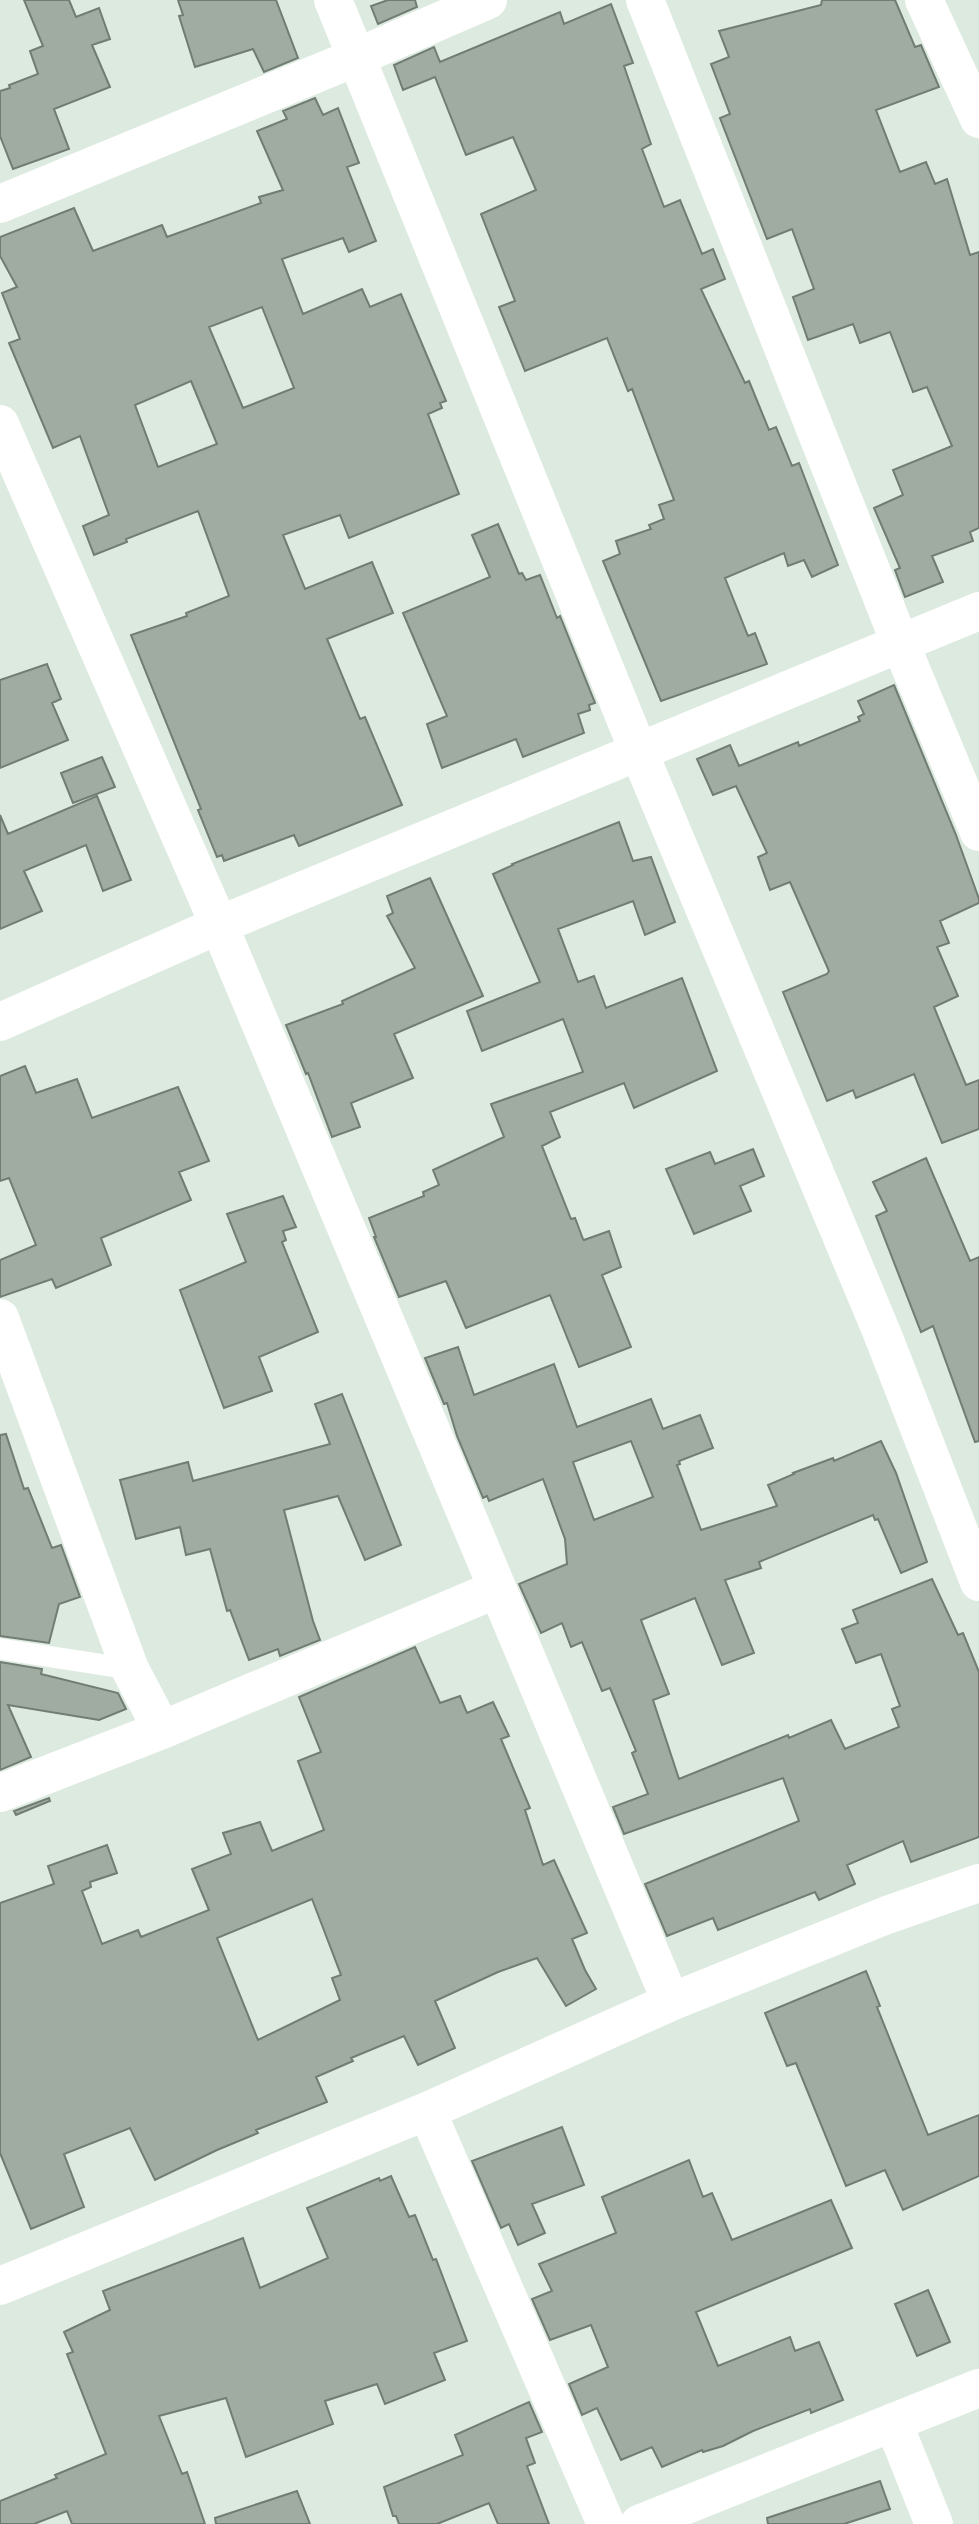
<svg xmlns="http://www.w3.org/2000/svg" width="979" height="2524" font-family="'Fira Sans',sans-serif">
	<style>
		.building { fill: #a0aba2; stroke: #717c73; stroke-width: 2; fill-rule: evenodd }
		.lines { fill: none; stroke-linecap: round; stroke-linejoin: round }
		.service { stroke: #fff; stroke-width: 21 }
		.minor { stroke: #fff; stroke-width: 38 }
		.tertiary { stroke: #fff; stroke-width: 38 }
	</style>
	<rect width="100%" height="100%" fill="#ddeae0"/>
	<path class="building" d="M24 0H69L76 17 99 8 110 39 92 45 110 87 54 109 69 149 13 169 0 136V91L10 88 9 85 38 74 30 51 43 46Z
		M178 0H276L298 58 264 72 253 49 195 67 179 16 183 15Z
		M388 0H415L417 7 378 24 371 6Z
		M822 0H895L915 47 921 45 939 87 876 110 900 172 926 162 935 184 947 179 970 255 979 252V528L970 532 973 541 932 556 943 582 905 597 895 570 900 568 874 508 903 495 893 470 952 446 927 387 913 392 890 332 860 343 853 324 808 340 793 297 814 289 792 229 767 239 720 118 730 114 711 64 729 57 719 31 821 5Z
		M611 4 633 63 624 66 651 144 642 149 664 207 680 200 702 254 713 249 725 279 701 289 745 383 749 381 769 430 776 427 792 466 799 463 838 565 812 577 804 560 788 566 784 553 725 578 748 636 755 633 767 664 661 701 603 561 620 554 616 541 651 529 649 525 664 519 659 505 674 500 632 389 628 391 607 338 525 371 499 307 515 301 481 214 536 190 513 137 466 155 435 77 403 90 394 65 434 47 440 62 560 12 564 24Z
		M315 98 323 115 338 108 359 163 347 167 376 241 349 252 343 238 282 259 303 314 362 289 370 307 401 294 446 401 440 403 442 408 428 414 459 494 349 538 340 515 283 535 305 589 372 562 393 613 327 639 360 719 365 717 402 805 299 846 294 835 224 861 222 855 217 857 198 810 201 809 131 635 187 616 186 613 229 596 198 511 126 539 127 542 94 555 83 526 109 515 80 436 53 448 9 343 20 339 2 293 17 287 0 256V237L74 208 93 251 162 225 167 237 261 203 259 197 283 190 257 131 287 119 283 111ZM262 307 294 388 243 408 209 327ZM191 381 217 444 158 467 135 405Z
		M498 524 519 574 522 573 526 580 540 575 557 618 560 616 595 703 589 705 590 710 578 714 584 733 523 757 516 739 442 768 427 724 447 716 403 613 490 577 472 535Z
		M47 664 61 699 52 703 68 740 0 768V680Z
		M894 685 956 835 979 899V903L940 921 949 943 937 947 958 996 934 1007 966 1085 979 1080V1129L942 1143 914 1074 856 1098 853 1090 827 1101 783 992 827 974 829 971 790 882 770 890 758 857 767 853 736 786 713 795 697 759 730 745 739 766 798 742 799 746 860 721 858 717 864 714 858 701Z
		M102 757 115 787 73 803 61 773Z
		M97 796 131 880 103 891 86 845 24 871 42 911 0 929V815L8 834Z
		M619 822 633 861 651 857 675 922 645 935 633 901 558 929 578 982 594 976 606 1008 682 978 717 1071 634 1108 624 1083 550 1112 560 1137 542 1146 571 1219 575 1218 583 1239 584 1240 609 1231 621 1267 602 1275 631 1347 579 1367 550 1295 466 1328 446 1281 399 1297 374 1237H376L369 1218 424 1196 423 1192 439 1185 433 1170 504 1137 491 1104 583 1072 563 1019 482 1051 467 1011 540 982 493 874 513 865 512 864Z
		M430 878 483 996 394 1034 413 1078 351 1103 360 1127 332 1137 308 1073 306 1074 286 1025 343 1004 342 1001 415 968 387 916 393 913 387 896Z
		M25 1066 36 1093 77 1079 92 1118 178 1087 209 1161 179 1172 191 1200 101 1238 111 1265 56 1288 52 1279 0 1297V1260L36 1245 9 1178 0 1181V1076Z
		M753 1149 764 1176 740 1186 751 1211 694 1234 666 1169 710 1152 715 1164Z
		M926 1158 970 1261 979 1257V1441L975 1442 933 1326 921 1332 876 1216 887 1211 873 1182Z
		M283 1196 296 1227 283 1231 286 1240 282 1242 318 1332 259 1357 272 1391 224 1408 180 1290 246 1262 227 1214Z
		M458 1347 474 1395 554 1364 577 1427 651 1399 663 1429 700 1415 713 1448 679 1461 680 1464 677 1465 701 1530 777 1506 768 1485 794 1474 793 1473 833 1458 834 1461 881 1441 896 1473 927 1562 901 1573 878 1519 875 1520 873 1515 759 1562 761 1568 725 1580 754 1653 722 1665 695 1598 641 1620 669 1694 653 1700 679 1779 788 1735 789 1738 831 1720 845 1749 899 1727 892 1709 900 1706 881 1654 856 1663 842 1629 858 1623 853 1610 932 1579 958 1635 963 1633 979 1672V1837L911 1862 903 1841 847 1865 855 1884 819 1900 815 1892 718 1930 713 1918 667 1936 645 1884 799 1821 783 1778 624 1834 613 1807 648 1794 632 1753 636 1751 610 1688 602 1691 582 1642 571 1647 562 1623 541 1633 519 1584 567 1564 565 1539 543 1479 489 1501 487 1496 483 1498 457 1436 447 1403 444 1404 425 1358ZM631 1441 653 1497 594 1520 573 1462Z
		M342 1394 401 1545 365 1560 338 1496 284 1510 313 1621 320 1640 280 1656 278 1649 249 1660 230 1610 227 1611 210 1549 186 1555 180 1527 136 1539 120 1480 188 1462 193 1481 330 1444 315 1404Z
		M6 1434 24 1489 28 1488 52 1548 61 1545 80 1597 59 1604 49 1643 0 1636V1435Z
		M415 1647 440 1703 460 1696 467 1713 493 1702 509 1736 501 1739 530 1808 525 1810 543 1865 554 1860 587 1933 572 1939 585 1970 596 1989 566 2006 537 1958 498 1972 435 2001 455 2048 418 2065 404 2036 351 2058 353 2061 316 2077 327 2102 256 2130 258 2133 217 2150 155 2180 130 2128 64 2154 84 2207 31 2229 0 2153V1903L54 1884 48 1866 107 1845 117 1873 90 1882 91 1887 82 1891 102 1944 138 1930 141 1937 209 1910 192 1869 231 1854 223 1833 260 1822 272 1851 324 1830 298 1761 321 1752 299 1697ZM312 1899 341 1975 332 1978 340 2000 258 2040 217 1938Z
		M0 1662 42 1669 41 1674 118 1693 126 1709 99 1720 8 1705 31 1757 0 1770Z
		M49 1798 50 1801 16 1815 14 1811Z
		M866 1971 880 2006 877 2007 928 2135 979 2115V2176L903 2210 885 2170 846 2186 796 2063 787 2066 765 2013Z
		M562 2127 584 2185 532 2204 545 2233 518 2245 509 2224 501 2228 472 2161Z
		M689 2160 703 2197 712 2193 732 2240 831 2200 852 2248 696 2312 718 2366 790 2337 795 2351 819 2342 843 2400 811 2413 810 2409 753 2431 723 2446 703 2452 702 2450 662 2467 652 2447 621 2460 597 2408 582 2415 569 2384 608 2367 591 2325 550 2340 532 2299 552 2291 539 2264 616 2233 602 2197Z
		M391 2176 409 2217 415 2215 433 2260 436 2259 467 2341 434 2353 445 2380 385 2404 377 2384 325 2401 333 2424 246 2457 226 2398 159 2416 182 2474 187 2472 205 2524H72L67 2511 34 2524H0V2501L57 2478 55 2475 106 2454 67 2354 73 2352 64 2332 110 2310 103 2291 243 2238 260 2288 328 2258 307 2208 379 2178 380 2181Z
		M928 2290 950 2342 917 2356 895 2304Z
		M529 2402 542 2432 526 2438 535 2463 527 2466 549 2524H498L489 2503 437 2524H399L396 2516H393L384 2487 463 2455 455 2435Z
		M880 2481 890 2509 844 2524H768L767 2518Z
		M297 2491 310 2524H216L215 2518Z"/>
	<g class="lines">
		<path class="service" d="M0 1649 130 1669"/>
		<path class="minor" d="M333 0 638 750 882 1333 979 1582
			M645 0 900 643 979 832
			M924 0 979 119
			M0 204 357 57 488 0
			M0 424 219 925 671 2002
			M0 1318 130 1669 162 1730
			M0 1793 162 1730 497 1589
			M427 2111 606 2524
			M0 2286 427 2111 671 2002 887 1915 979 1883
			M893 2422 934 2524
			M639 2524 979 2388"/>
		<path class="tertiary" d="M0 1022 219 925 979 611"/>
	</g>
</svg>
